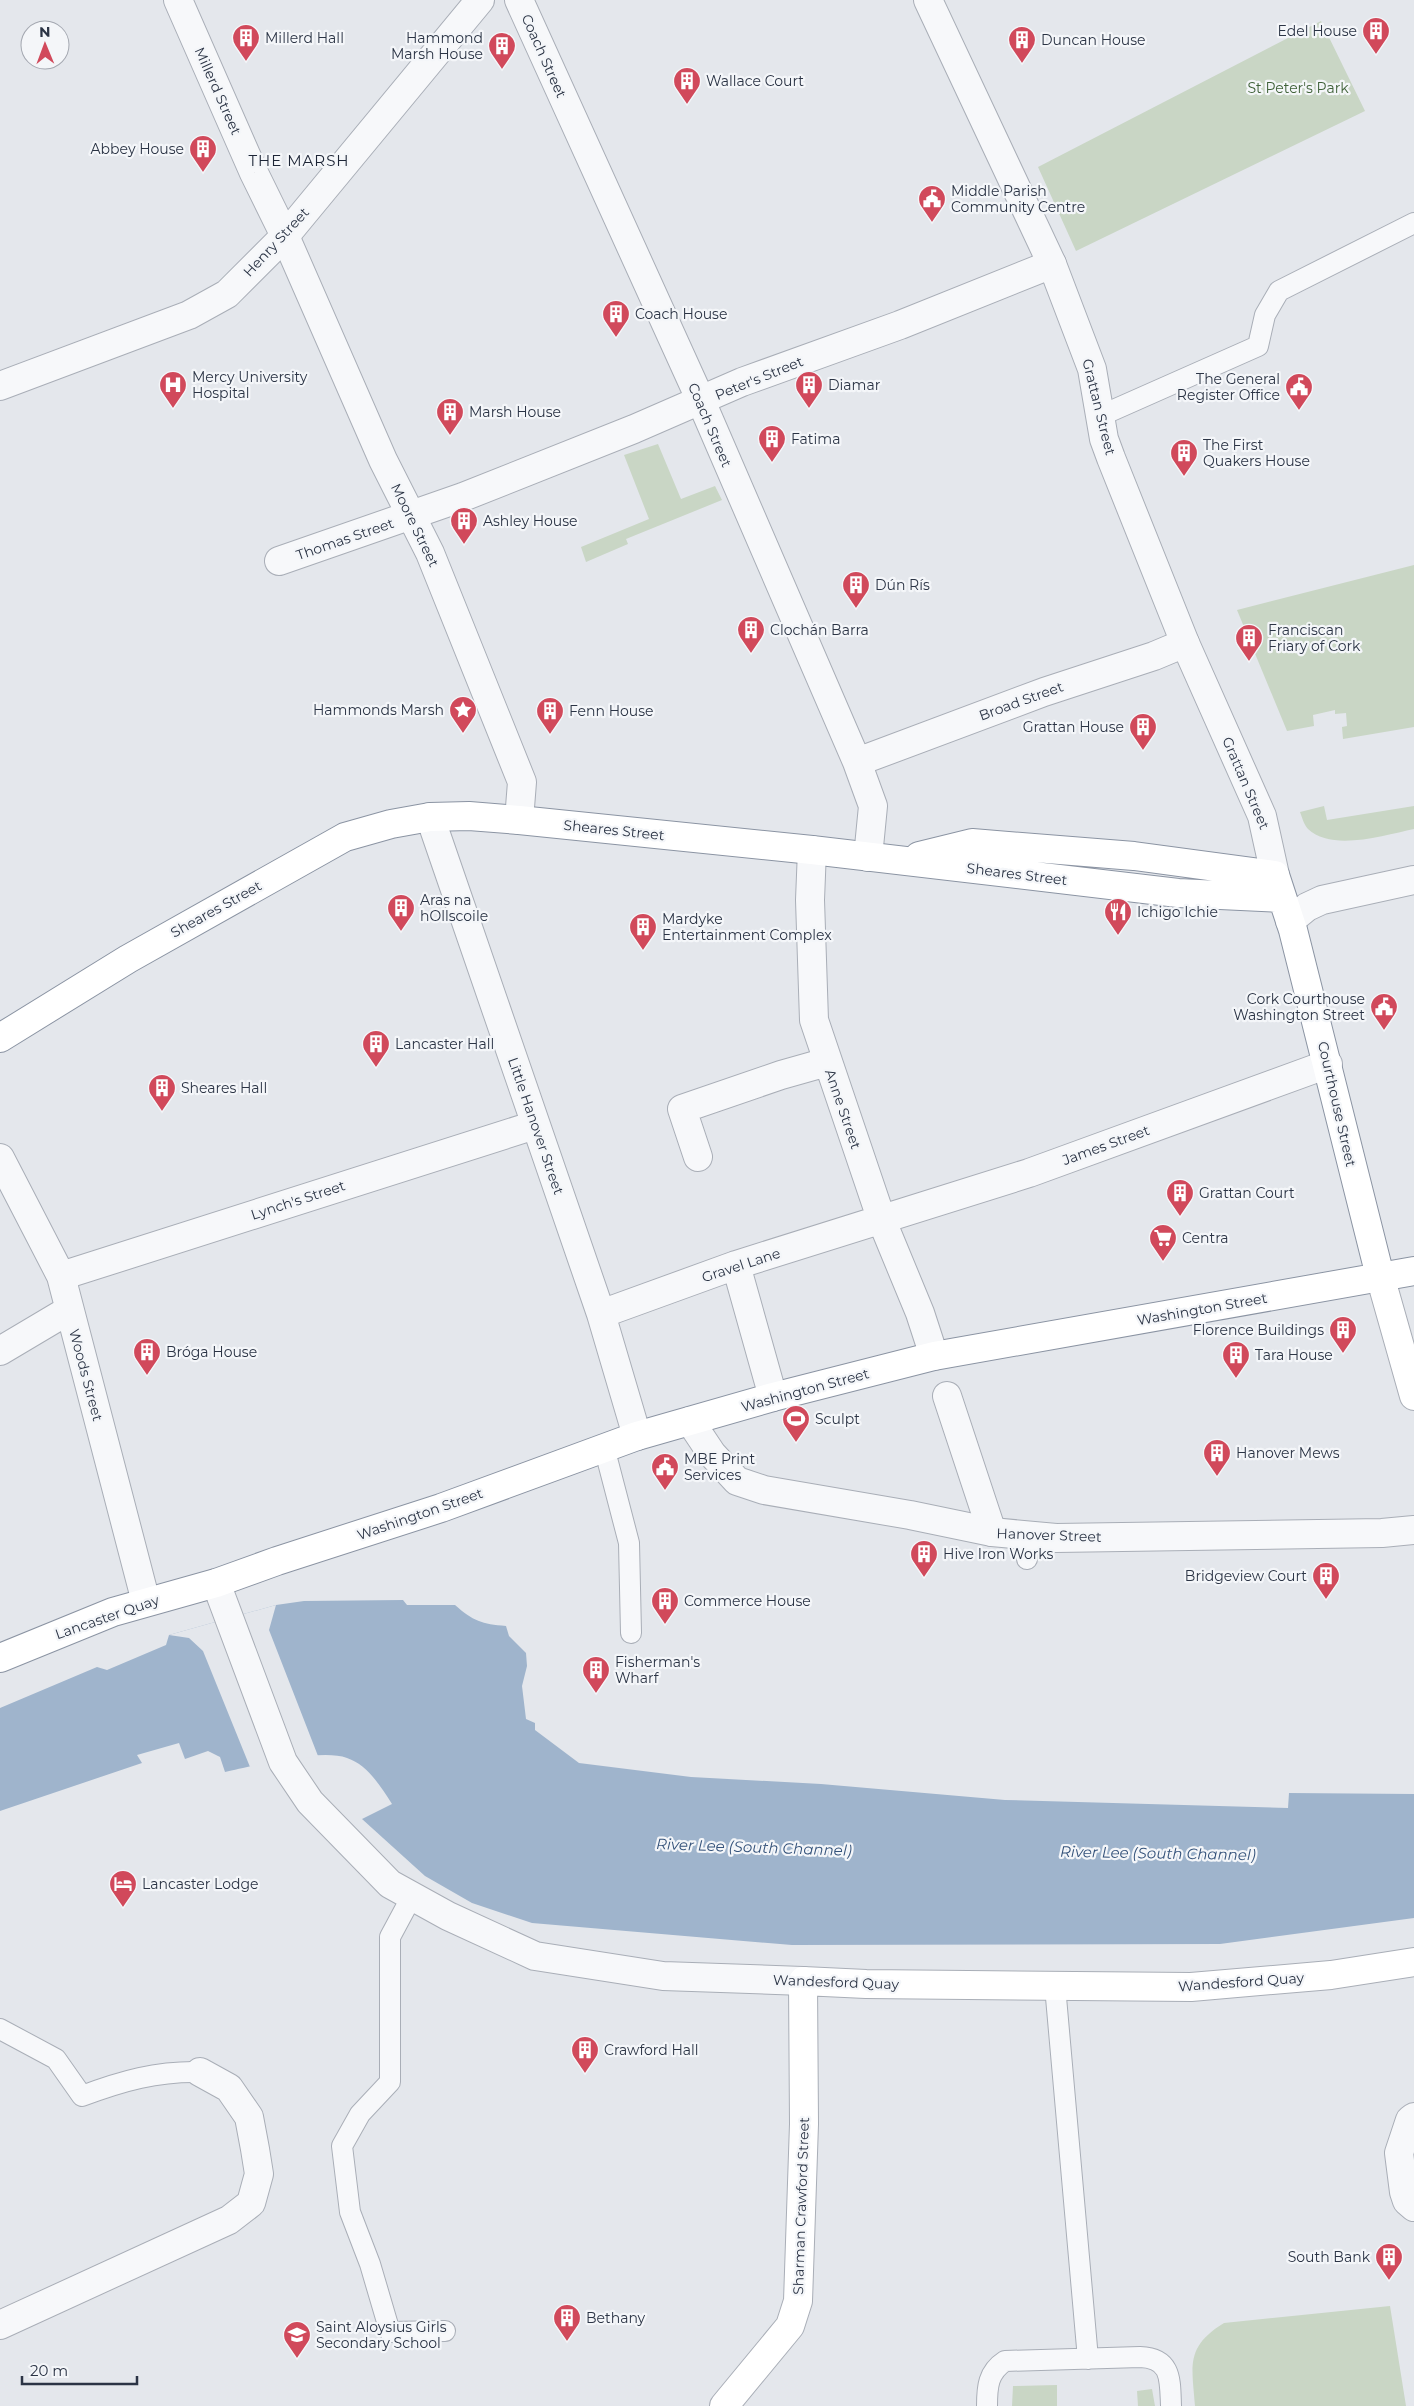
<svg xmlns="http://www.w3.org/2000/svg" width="1414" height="2406" font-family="Montserrat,sans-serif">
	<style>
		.green { fill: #c9d6c5 }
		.water { fill: #9fb4cc }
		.pier { fill: #e4e7ec }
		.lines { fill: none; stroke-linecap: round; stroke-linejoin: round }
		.service-casing { stroke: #a9aeb7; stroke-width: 22 }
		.pedestrian-casing { stroke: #a9aeb7; stroke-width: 30 }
		.minor-casing { stroke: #a9aeb7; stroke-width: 30 }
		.tertiary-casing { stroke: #a9aeb7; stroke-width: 30 }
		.secondary-casing { stroke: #a9aeb7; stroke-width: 30 }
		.trunk-casing { stroke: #8b94a3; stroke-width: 30 }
		.service { stroke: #f7f8fa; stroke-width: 20 }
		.pedestrian { stroke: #f7f8fa; stroke-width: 28 }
		.minor { stroke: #f7f8fa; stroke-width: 28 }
		.tertiary { stroke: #f7f8fa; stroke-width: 28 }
		.secondary { stroke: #fff; stroke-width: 28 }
		.trunk { stroke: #fff; stroke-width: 28 }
		.labels { text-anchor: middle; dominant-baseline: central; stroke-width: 4.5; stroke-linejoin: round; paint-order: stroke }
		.poi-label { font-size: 14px; fill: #2b3445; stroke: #f4f6f9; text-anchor: start }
		.street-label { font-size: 14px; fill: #2b3445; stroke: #f4f6f9 }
		.park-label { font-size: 14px; fill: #3f6138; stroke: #f4f6f9 }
		.neighbourhood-label { font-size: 15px; letter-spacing: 1px; fill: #1d2536; stroke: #f4f6f9 }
		.water-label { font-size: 15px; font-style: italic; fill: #34527a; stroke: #f4f6f9 }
	</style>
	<rect width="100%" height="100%" fill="#e4e7ec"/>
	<path class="green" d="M1321 21 1365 111 1076 251 1038 167Z
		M658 444 681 499 715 486 722 500 626 539 628 544 586 562 581 547 649 519 624 455Z
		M1414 565V727L1343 739 1342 727 1347 726 1346 713 1335 714V710L1313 715 1314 726 1287 731 1237 610Z
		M1324 806 1327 820 1414 806V829C1385 835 1332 852 1308 829 1304 825 1302 817 1300 812Z
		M1390 2306 1406 2406H1195C1192 2366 1185 2347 1224 2323Z
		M1057 2385V2406H1012L1013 2386Z
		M1152 2389 1155 2406H1138L1137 2391Z"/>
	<path class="water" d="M403 1600 407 1605H455C473 1621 482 1624 506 1626L509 1636 526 1653 527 1666 522 1686 526 1719 535 1723V1730L579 1763 691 1777 821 1784 1005 1800 1288 1808 1289 1793 1414 1794V1918L1220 1944 792 1945 532 1923 472 1903 425 1876 362 1819 392 1804C381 1787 368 1765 347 1758 320 1748 254 1766 225 1772L220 1757 208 1751 185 1759 179 1743 137 1755 142 1763 0 1811V1708L97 1667 107 1670 166 1645 169 1635 276 1605 304 1601Z"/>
	<path class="pier" d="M276 1605 269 1630 318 1756 250 1767 203 1651 189 1638 169 1635Z"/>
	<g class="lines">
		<defs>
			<path id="service" d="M1100 416 1258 346 1265 315 1279 291 1414 223
				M604 1447 629 1543 631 1633
				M1025 1535 1027 1559
				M412 1896 390 1937V2082L360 2114 342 2146 350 2212 370 2264 390 2332 445 2331
				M1055 1986 1088 2359
				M0 2029 56 2059 82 2096C122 2081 157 2071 200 2072
				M987 2406C987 2387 988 2372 1005 2361L1140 2357C1172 2358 1170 2380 1171 2406"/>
			<path id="pedestrian" d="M947 1396 992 1532"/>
			<path id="minor" d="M178 0 254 173 285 236 383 460 430 553 522 782 519 820
				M519 0 701 401 857 762 873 806 868 857
				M279 561 463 497 634 429 742 382 900 325 1052 264
				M857 762 1044 692 1154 656 1185 643
				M430 817 601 1314 637 1436
				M812 850 810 900 814 1020 882 1221 920 1313 934 1356
				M698 1157 682 1109 781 1075 827 1062
				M0 1158 61 1276 146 1602
				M736 1265 773 1397
				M61 1276 535 1125
				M601 1314 736 1265 1029 1173 1328 1064
				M0 1351 69 1310
				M690 1421 712 1454 737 1481 764 1490 910 1515 992 1532 1056 1538 1382 1533 1414 1530
				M1414 2117 1410 2120 1399 2153 1404 2192 1407 2201 1414 2207
				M0 2325 229 2220 251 2203 259 2174 255 2149 249 2117 229 2088 200 2072"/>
			<path id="tertiary" d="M928 0 1052 264 1092 369 1104 439 1111 458 1185 643 1262 816 1275 875
				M0 386 189 315 227 294 285 236 480 0
				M1290 921 1307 907 1322 900 1414 880
				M216 1583 283 1762 310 1802 390 1884 448 1916 535 1956 663 1976 803 1981"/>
			<path id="secondary" d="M1380 1276 1414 1396
				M724 2406 790 2326 798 2301 804 2124 803 1981 866 1984 1191 1987 1331 1975 1414 1962"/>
			<path id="trunk" d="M919 856 972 843 1134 856 1275 875 1293 930 1380 1276
				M0 1038 128 959 345 837 391 824 430 817 469 816 519 820 812 850 1178 893 1282 898
				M0 1658 113 1612 216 1583 277 1561 441 1508 637 1436 773 1397 934 1356 1414 1271"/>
		</defs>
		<use href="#service" class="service-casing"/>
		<use href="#pedestrian" class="pedestrian-casing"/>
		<use href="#minor" class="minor-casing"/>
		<use href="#tertiary" class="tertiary-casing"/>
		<use href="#secondary" class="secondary-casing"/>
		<use href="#trunk" class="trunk-casing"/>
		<use href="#service" class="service"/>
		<use href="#pedestrian" class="pedestrian"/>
		<use href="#minor" class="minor"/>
		<use href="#tertiary" class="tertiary"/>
		<use href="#secondary" class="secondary"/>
		<use href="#trunk" class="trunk"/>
	</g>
	<defs>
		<symbol id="building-pin" viewBox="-11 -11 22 30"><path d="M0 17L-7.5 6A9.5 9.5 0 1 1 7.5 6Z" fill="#d1495b" stroke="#f4f6f9"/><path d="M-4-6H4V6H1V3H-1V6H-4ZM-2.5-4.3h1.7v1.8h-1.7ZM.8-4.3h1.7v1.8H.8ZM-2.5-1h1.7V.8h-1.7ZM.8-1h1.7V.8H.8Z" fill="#fff"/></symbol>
		<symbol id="civic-pin" viewBox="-11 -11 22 30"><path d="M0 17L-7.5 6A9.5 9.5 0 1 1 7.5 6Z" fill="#d1495b" stroke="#f4f6f9"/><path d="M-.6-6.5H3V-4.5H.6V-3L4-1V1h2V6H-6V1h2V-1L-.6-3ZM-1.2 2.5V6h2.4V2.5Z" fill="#fff"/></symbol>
		<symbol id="hospital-pin" viewBox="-11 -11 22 30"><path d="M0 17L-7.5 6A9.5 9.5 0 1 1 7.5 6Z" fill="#d1495b" stroke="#f4f6f9"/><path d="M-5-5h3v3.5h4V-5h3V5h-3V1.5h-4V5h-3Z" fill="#fff"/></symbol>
		<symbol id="sight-pin" viewBox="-11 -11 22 30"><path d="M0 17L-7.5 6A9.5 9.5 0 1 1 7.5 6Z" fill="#d1495b" stroke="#f4f6f9"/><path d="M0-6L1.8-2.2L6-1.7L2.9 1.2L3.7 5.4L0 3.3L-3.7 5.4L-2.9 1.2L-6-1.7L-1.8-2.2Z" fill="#fff"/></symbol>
		<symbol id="restaurant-pin" viewBox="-11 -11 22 30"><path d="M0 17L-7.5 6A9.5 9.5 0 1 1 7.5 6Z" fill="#d1495b" stroke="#f4f6f9"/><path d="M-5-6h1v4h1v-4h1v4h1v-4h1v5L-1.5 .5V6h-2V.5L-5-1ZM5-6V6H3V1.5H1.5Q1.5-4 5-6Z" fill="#fff"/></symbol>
		<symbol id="supermarket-pin" viewBox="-11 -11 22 30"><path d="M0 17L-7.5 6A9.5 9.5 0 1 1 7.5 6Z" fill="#d1495b" stroke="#f4f6f9"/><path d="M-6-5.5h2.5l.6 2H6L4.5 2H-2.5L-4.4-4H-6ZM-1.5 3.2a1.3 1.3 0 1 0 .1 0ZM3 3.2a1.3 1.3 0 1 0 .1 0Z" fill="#fff"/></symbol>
		<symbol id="stadium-pin" viewBox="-11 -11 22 30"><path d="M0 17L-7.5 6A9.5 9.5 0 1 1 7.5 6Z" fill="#d1495b" stroke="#f4f6f9"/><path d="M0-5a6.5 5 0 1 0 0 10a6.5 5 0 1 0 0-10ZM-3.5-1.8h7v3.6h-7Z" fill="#fff"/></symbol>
		<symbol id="hotel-pin" viewBox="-11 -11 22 30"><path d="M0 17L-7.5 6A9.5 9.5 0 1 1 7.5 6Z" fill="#d1495b" stroke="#f4f6f9"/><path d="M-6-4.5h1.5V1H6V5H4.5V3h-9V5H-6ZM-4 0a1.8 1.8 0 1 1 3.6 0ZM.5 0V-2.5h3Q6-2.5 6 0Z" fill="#fff"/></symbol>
		<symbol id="school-pin" viewBox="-11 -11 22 30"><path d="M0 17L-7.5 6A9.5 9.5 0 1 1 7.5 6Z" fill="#d1495b" stroke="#f4f6f9"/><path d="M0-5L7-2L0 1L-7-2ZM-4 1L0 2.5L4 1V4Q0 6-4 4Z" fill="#fff"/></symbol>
	</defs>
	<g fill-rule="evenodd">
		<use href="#building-pin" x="1360" y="15" width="32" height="43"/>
		<use href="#building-pin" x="230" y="22" width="32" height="43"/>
		<use href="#building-pin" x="1006" y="24" width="32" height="43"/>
		<use href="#building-pin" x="486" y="30" width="32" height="43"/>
		<use href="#building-pin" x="671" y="65" width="32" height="43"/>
		<use href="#building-pin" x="187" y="133" width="32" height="43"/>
		<use href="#civic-pin" x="916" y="183" width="32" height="43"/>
		<use href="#building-pin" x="600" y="298" width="32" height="43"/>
		<use href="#hospital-pin" x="157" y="369" width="32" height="43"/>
		<use href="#building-pin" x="793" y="369" width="32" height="43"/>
		<use href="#civic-pin" x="1283" y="371" width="32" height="43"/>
		<use href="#building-pin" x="434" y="396" width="32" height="43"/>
		<use href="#building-pin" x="756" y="423" width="32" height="43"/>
		<use href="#building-pin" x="1168" y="437" width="32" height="43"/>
		<use href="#building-pin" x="448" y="505" width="32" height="43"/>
		<use href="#building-pin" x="840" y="569" width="32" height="43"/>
		<use href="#building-pin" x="735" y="614" width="32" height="43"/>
		<use href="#building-pin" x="1233" y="622" width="32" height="43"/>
		<use href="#sight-pin" x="447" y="694" width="32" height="43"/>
		<use href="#building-pin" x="534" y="695" width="32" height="43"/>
		<use href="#building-pin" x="1127" y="711" width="32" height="43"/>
		<use href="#building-pin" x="385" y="892" width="32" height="43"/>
		<use href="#restaurant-pin" x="1102" y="896" width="32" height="43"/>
		<use href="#building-pin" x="627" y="911" width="32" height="43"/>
		<use href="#civic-pin" x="1368" y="991" width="32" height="43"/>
		<use href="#building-pin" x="360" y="1028" width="32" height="43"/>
		<use href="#building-pin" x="146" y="1072" width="32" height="43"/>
		<use href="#building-pin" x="1164" y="1177" width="32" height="43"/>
		<use href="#supermarket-pin" x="1147" y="1222" width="32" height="43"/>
		<use href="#building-pin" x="1327" y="1314" width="32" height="43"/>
		<use href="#building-pin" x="131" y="1336" width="32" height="43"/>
		<use href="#building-pin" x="1220" y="1339" width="32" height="43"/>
		<use href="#stadium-pin" x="780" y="1403" width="32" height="43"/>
		<use href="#building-pin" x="1201" y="1437" width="32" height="43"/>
		<use href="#civic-pin" x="649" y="1451" width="32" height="43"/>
		<use href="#building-pin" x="908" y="1538" width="32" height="43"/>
		<use href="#building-pin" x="1310" y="1560" width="32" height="43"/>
		<use href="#building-pin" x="649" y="1585" width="32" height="43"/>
		<use href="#building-pin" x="580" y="1654" width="32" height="43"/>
		<use href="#hotel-pin" x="107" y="1868" width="32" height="43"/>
		<use href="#building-pin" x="569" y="2034" width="32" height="43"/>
		<use href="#building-pin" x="1373" y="2241" width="32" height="43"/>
		<use href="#building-pin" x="551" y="2302" width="32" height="43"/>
		<use href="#school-pin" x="281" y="2319" width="32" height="43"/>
	</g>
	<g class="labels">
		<g class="poi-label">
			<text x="1357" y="31" text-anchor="end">Edel House</text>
			<text x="265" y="38">Millerd Hall</text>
			<text x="483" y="38" text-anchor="end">Hammond<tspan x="483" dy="16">Marsh House</tspan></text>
			<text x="1041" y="40">Duncan House</text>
			<text x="706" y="81">Wallace Court</text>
			<text x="184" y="149" text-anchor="end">Abbey House</text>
			<text x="951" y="191">Middle Parish<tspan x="951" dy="16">Community Centre</tspan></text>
			<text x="635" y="314">Coach House</text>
			<text x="192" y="377">Mercy University<tspan x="192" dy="16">Hospital</tspan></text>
			<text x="1280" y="379" text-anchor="end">The General<tspan x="1280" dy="16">Register Office</tspan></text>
			<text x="828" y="385">Diamar</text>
			<text x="469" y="412">Marsh House</text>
			<text x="791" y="439">Fatima</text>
			<text x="1203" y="445">The First<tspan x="1203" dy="16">Quakers House</tspan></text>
			<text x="483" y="521">Ashley House</text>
			<text x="875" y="585">Dún Rís</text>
			<text x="770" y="630">Clochán Barra</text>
			<text x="1268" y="630">Franciscan<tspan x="1268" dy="16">Friary of Cork</tspan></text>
			<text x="444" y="710" text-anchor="end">Hammonds Marsh</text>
			<text x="569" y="711">Fenn House</text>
			<text x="1124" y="727" text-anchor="end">Grattan House</text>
			<text x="420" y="900">Aras na<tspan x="420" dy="16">hOllscoile</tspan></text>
			<text x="1137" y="912">Ichigo Ichie</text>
			<text x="662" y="919">Mardyke<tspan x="662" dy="16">Entertainment Complex</tspan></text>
			<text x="1365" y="999" text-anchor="end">Cork Courthouse<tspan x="1365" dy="16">Washington Street</tspan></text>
			<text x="395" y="1044">Lancaster Hall</text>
			<text x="181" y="1088">Sheares Hall</text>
			<text x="1199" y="1193">Grattan Court</text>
			<text x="1182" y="1238">Centra</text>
			<text x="1324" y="1330" text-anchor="end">Florence Buildings</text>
			<text x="166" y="1352">Bróga House</text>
			<text x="1255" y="1355">Tara House</text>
			<text x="815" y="1419">Sculpt</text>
			<text x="1236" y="1453">Hanover Mews</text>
			<text x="684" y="1459">MBE Print<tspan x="684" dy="16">Services</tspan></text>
			<text x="943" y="1554">Hive Iron Works</text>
			<text x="1307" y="1576" text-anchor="end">Bridgeview Court</text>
			<text x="684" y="1601">Commerce House</text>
			<text x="615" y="1662">Fisherman's<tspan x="615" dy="16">Wharf</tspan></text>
			<text x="142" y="1884">Lancaster Lodge</text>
			<text x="604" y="2050">Crawford Hall</text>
			<text x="1370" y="2257" text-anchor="end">South Bank</text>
			<text x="586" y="2318">Bethany</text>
			<text x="316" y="2327">Saint Aloysius Girls<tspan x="316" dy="16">Secondary School</tspan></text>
		</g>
		<g class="street-label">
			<text transform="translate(544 56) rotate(66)">Coach Street</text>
			<text transform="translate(218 91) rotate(66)">Millerd Street</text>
			<text transform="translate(276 242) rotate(-47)">Henry Street</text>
			<text transform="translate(759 378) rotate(-22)">Peter's Street</text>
			<text transform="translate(1099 407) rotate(76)">Grattan Street</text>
			<text transform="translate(710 425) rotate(67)">Coach Street</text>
			<text transform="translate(415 525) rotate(64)">Moore Street</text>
			<text transform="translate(345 539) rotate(-19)">Thomas Street</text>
			<text transform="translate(1021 701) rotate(-20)">Broad Street</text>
			<text transform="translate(1246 783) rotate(67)">Grattan Street</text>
			<text transform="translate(614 830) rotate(6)">Sheares Street</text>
			<text transform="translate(1017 874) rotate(7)">Sheares Street</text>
			<text transform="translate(216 909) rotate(-29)">Sheares Street</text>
			<text transform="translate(1337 1104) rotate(77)">Courthouse Street</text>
			<text transform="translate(843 1109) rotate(71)">Anne Street</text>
			<text transform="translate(536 1126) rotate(71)">Little Hanover Street</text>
			<text transform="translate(1106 1145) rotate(-20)">James Street</text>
			<text transform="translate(298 1200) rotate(-18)">Lynch's Street</text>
			<text transform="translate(741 1265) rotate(-18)">Gravel Lane</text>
			<text transform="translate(1202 1309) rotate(-10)">Washington Street</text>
			<text transform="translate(86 1375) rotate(75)">Woods Street</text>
			<text transform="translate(805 1390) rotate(-15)">Washington Street</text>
			<text transform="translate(420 1514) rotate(-19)">Washington Street</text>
			<text transform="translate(1049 1535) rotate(2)">Hanover Street</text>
			<text transform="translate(107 1617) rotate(-19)">Lancaster Quay</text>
			<text transform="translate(836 1982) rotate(2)">Wandesford Quay</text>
			<text transform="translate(1241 1982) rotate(-4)">Wandesford Quay</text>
			<text transform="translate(801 2206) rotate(-88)">Sharman Crawford Street</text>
		</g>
		<g class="park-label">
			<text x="1298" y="88">St Peter's Park</text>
		</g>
		<g class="neighbourhood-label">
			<text x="299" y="160">THE MARSH</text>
		</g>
		<g class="water-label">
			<text transform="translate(754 1847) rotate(2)">River Lee (South Channel)</text>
			<text transform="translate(1158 1853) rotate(1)">River Lee (South Channel)</text>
		</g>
	</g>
	<g transform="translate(45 45) rotate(359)"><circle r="24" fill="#f4f6f9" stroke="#a4a8b1"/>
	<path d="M0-4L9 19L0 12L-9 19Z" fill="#d1495b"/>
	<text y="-8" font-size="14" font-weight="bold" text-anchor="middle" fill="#2b3445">N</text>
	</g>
	<path d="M22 2376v8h115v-8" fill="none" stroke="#2b3445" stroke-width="2.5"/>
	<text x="30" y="2376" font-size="15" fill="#2b3445" stroke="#f4f6f9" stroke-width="4" paint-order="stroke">20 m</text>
</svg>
